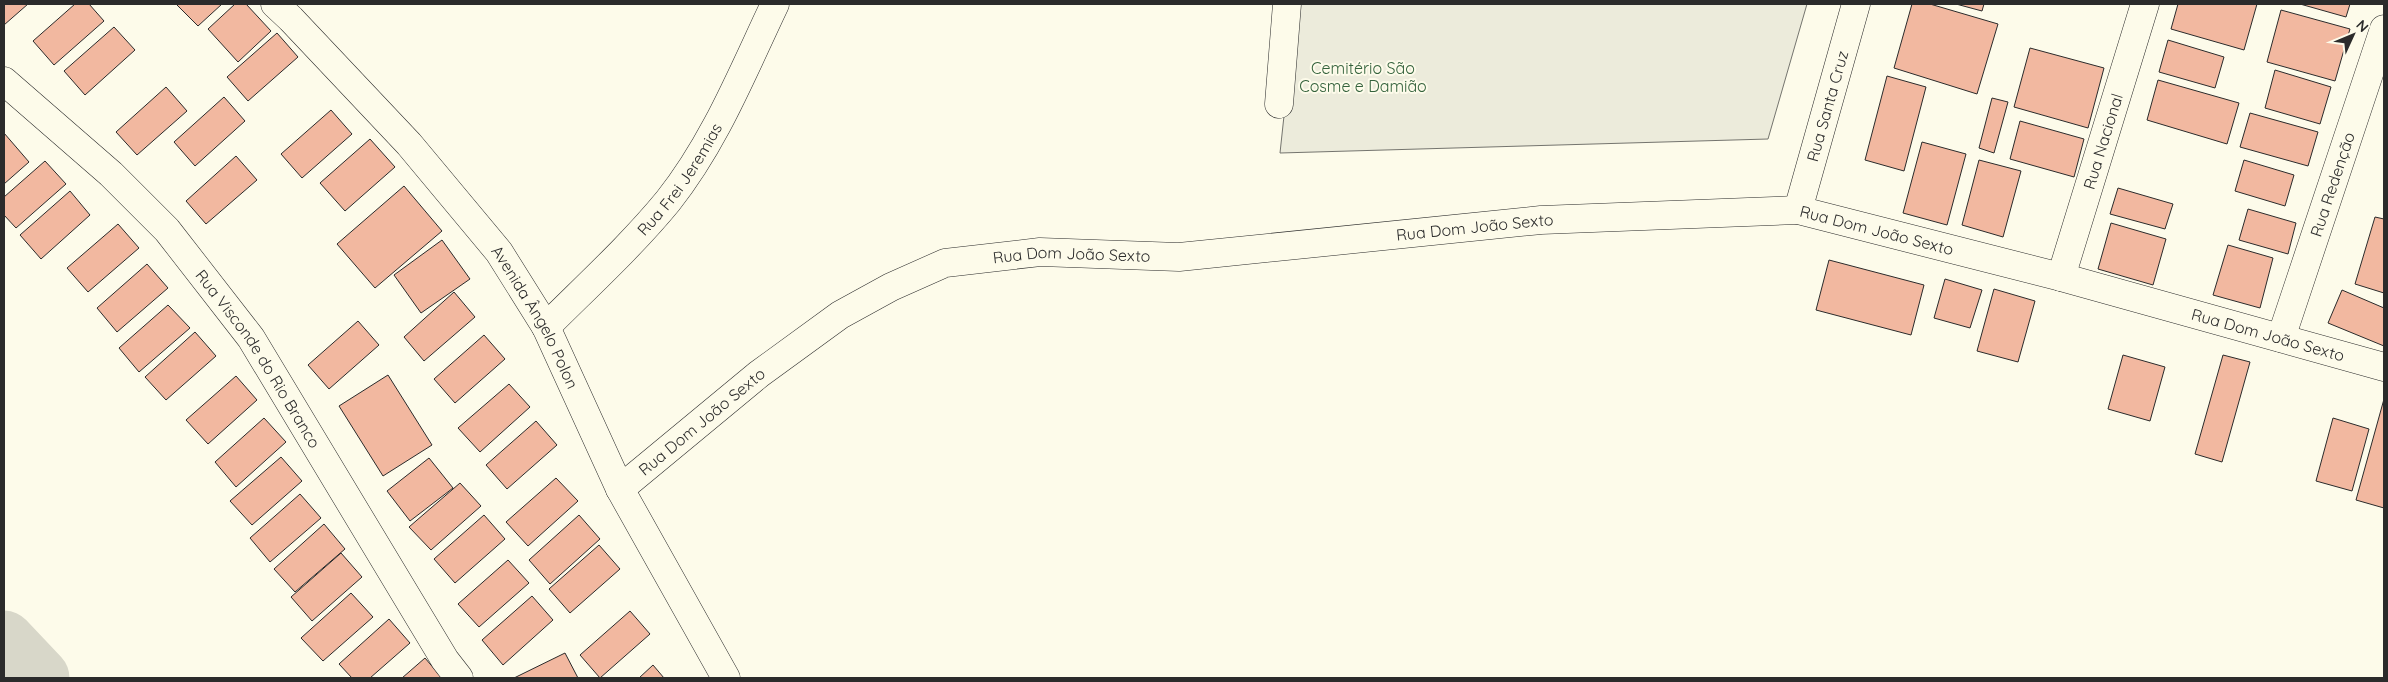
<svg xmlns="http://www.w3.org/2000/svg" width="2388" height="682" font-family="Quicksand,sans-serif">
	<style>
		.green { fill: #ecebdb; stroke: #74746e }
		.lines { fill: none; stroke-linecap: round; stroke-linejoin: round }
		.river { stroke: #d8d7c9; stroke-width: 61 }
		.building { fill: #f2b8a0; stroke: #2b2b2b }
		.minor-casing { stroke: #2b2b2b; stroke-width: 29 }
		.minor { stroke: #fdfbea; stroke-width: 28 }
		.labels { text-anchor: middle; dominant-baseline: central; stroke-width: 4; stroke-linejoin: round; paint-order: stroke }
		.park-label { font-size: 16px; fill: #34623c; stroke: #fdfbea }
		.street-label { font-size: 16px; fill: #2b2b2b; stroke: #fdfbea }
	</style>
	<rect width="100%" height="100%" fill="#fdfbea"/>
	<path class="green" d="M1296 4H1807L1768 139 1280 153Z"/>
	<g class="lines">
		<path class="river" d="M4 641 39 678"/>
	</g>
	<path class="building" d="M4 4H28L4 25Z
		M75 4H89L104 21 54 65 33 41Z
		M176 4H222L198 26Z
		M235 4H246L271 31 238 62 208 29Z
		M1912 4H1930L1998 24 1977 94 1894 68Z
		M1956 4H1984L1982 11Z
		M2178 4H2257L2244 50 2171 29Z
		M2300 4H2350L2346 17Z
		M2281 10 2350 29 2335 81 2267 62Z
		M114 27 135 50 85 95 64 71Z
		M277 33 298 57 248 101 227 77Z
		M2168 40 2224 57 2215 88 2159 72Z
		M2030 48 2104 68 2088 128 2014 107Z
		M2275 70 2331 87 2320 124 2265 108Z
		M1887 76 1926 87 1904 171 1865 160Z
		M2158 80 2239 103 2227 144 2147 120Z
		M166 87 187 111 137 155 116 132Z
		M224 97 245 121 195 166 174 142Z
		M1992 98 2008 102 1994 153 1979 148Z
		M331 110 352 134 302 178 281 154Z
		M2250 113 2318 132 2308 166 2240 147Z
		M2020 121 2084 139 2074 177 2010 159Z
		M4 133 29 162 4 184Z
		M370 139 395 167 345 211 320 183Z
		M1922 142 1966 154 1947 225 1903 213Z
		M236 156 257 180 206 224 186 201Z
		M1979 160 2021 171 2003 237 1962 225Z
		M2244 160 2294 175 2285 206 2235 191Z
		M45 161 66 184 16 228 4 215V197Z
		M404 186 442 231 375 288 337 244Z
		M2118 188 2173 204 2165 229 2110 214Z
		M70 191 90 215 41 259 20 235Z
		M2248 209 2296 223 2288 254 2239 240Z
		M2375 217 2384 219V293L2355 284Z
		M2111 223 2166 239 2153 285 2098 269Z
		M118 224 139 248 88 292 67 268Z
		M442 240 470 279 421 313 394 275Z
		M2228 245 2273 258 2260 308 2213 295Z
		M1829 260 1924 285 1911 335 1816 310Z
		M147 264 168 288 117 332 97 308Z
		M1945 279 1982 290 1970 328 1934 318Z
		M1994 289 2035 301 2018 362 1977 351Z
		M2342 290 2384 308V346L2328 323Z
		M454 292 475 317 424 361 404 337Z
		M168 305 190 328 139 372 119 348Z
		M358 321 379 345 329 389 308 365Z
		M195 332 216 356 166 400 145 377Z
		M484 335 505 359 455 403 434 379Z
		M2123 355 2165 367 2150 421 2108 409Z
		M2223 355 2250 362 2222 462 2195 454Z
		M388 375 432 445 383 476 339 406Z
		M236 376 257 400 208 444 186 420Z
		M509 384 530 407 480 452 458 428Z
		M2384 399V508L2356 500Z
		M264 418 286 442 236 487 215 462Z
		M2333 418 2369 429 2352 491 2316 481Z
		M536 421 557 445 507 489 486 465Z
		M281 457 302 481 252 525 230 501Z
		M429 458 453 488 410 521 387 491Z
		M556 478 578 501 528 546 506 522Z
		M460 483 481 506 431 550 409 527Z
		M300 494 321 518 270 562 250 538Z
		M484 515 505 539 455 583 434 559Z
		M579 515 600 539 550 584 529 560Z
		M324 524 345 549 295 592 274 569Z
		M599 545 620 569 570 613 549 589Z
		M341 553 362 577 312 621 291 597Z
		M508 560 529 583 479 627 458 604Z
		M351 593 373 617 323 661 301 638Z
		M532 596 553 620 503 665 482 640Z
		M630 611 650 634 600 678 580 655Z
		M389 619 410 643 370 678H352L339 664Z
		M565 653 578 678H514Z
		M425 658 442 678H402Z
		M653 665 664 678H639Z"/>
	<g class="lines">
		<defs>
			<g id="minor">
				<path id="s1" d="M275 4 291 19 409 144 499 252 546 327 620 489 726 678"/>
				<path id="s2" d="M4 81 111 174 167 230 251 338 445 660 459 678"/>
				<path d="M1279 104 1287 4"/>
				<path id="s3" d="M1798 210 1856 4"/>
				<path id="s4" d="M2061 277 2145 4"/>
				<path id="s5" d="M546 327C587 286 631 246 668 201 715 142 743 71 775 4"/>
				<path id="s6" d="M2281 338 2384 29"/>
				<path id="s7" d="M620 489 759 374 840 315 891 287 945 263 1040 252 1179 257 1541 220 1798 210 2061 277 2384 367"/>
			</g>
		</defs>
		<use href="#minor" class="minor-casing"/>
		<use href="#minor" class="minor"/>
	</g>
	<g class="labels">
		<g class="park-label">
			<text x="1363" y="68">Cemitério São<tspan x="1363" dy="18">Cosme e Damião</tspan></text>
		</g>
		<g class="street-label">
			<text stroke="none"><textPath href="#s3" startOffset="108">Rua Santa Cruz</textPath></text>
			<text stroke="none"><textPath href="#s4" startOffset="142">Rua Nacional</textPath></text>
			<text stroke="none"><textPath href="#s5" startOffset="200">Rua Frei Jeremias</textPath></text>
			<text stroke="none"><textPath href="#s6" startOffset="162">Rua Redenção</textPath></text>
			<text stroke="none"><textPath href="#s7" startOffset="930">Rua Dom João Sexto</textPath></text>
			<text stroke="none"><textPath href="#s7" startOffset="1335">Rua Dom João Sexto</textPath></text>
			<text stroke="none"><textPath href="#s7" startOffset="525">Rua Dom João Sexto</textPath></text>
			<text stroke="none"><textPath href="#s1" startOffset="409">Avenida Ângelo Polon</textPath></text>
			<text stroke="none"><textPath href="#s7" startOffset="1740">Rua Dom João Sexto</textPath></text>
			<text stroke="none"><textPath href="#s2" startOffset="379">Rua Visconde do Rio Branco</textPath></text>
			<text stroke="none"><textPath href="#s7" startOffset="106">Rua Dom João Sexto</textPath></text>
		</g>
	</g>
	<rect width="2388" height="682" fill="none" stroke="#2b2b2b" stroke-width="10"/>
	<g transform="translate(2353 35) rotate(46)" stroke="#fdfbea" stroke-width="4" paint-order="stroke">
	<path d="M0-4L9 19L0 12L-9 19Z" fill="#2b2b2b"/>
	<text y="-8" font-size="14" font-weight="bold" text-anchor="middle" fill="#2b2b2b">N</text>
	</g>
</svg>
